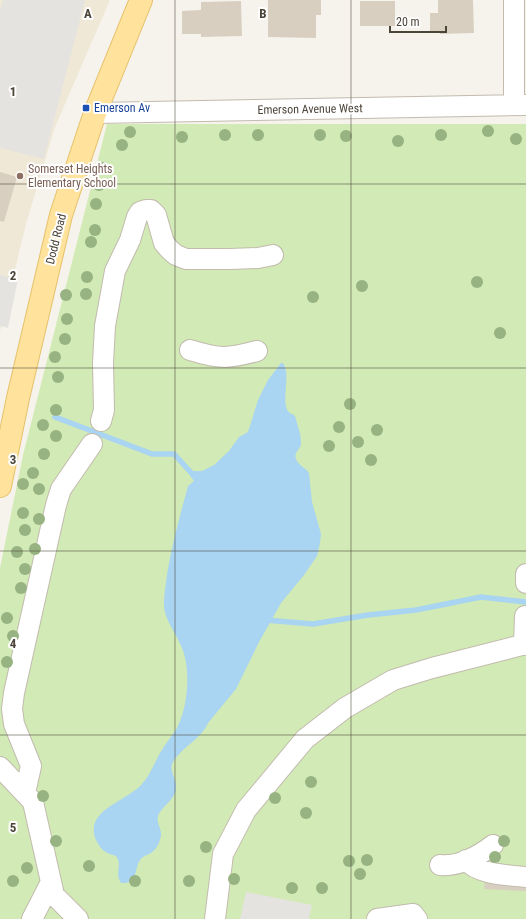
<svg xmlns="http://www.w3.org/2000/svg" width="526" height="919" font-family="'Roboto Condensed',sans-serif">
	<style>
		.education { fill: #efe8d6 }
		.green { fill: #d2eab5 }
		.parking { fill: #e5e3e0 }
		.water { fill: #a9d4f2 }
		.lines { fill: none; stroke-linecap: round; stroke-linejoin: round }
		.stream { stroke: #a9d4f2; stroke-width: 5.5 }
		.building { fill: #d8cfc1 }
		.minor-casing { stroke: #c2bbae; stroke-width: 22 }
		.major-casing { stroke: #e6c16a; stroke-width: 24 }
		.minor { stroke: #fff; stroke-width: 20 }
		.major { stroke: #ffe39c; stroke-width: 22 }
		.tree { fill: #97b381 }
		.grid { fill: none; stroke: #4b4439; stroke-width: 1; stroke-opacity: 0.55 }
		.transit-dot { fill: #1a4fb4; stroke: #fff; stroke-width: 1.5 }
		.education-dot { fill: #8d6e63; stroke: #fff; stroke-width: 1.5 }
		.labels { text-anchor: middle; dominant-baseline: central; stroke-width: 4; stroke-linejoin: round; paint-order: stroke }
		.transit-label { font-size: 12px; fill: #164399; stroke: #fff; text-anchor: start }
		.street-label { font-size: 12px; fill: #4b4439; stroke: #fff }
		.education-label { font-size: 12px; fill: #785e54; stroke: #fff; text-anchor: start }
		.grid-label { font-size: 13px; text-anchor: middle; font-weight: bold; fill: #4b4439; stroke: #fff; stroke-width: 4; stroke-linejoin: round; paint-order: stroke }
	</style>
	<rect width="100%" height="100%" fill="#f6f3ec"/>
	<path class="education" d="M0 0H110L55 127 26 224 0 331Z"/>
	<path class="green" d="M107 124H526V919H0V568L23 455Z"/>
	<path class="parking" d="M3 0H85L44 159 0 148V11Z
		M0 275 18 279 8 328 0 326Z
		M246 892 312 905 309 919H240Z"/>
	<path class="water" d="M281 363H283C292 375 279 405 290 413 292 414 294 415 295 416 297 424 301 434 301 442 302 449 293 452 296 459 299 466 305 467 309 473L312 502 321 534 320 543 317 556 304 575 281 603 259 642 236 689 208 723C201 739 182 747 173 762 168 771 177 778 176 788 176 799 161 807 158 816 156 823 162 829 161 836 159 845 155 852 147 855 145 856 142 857 140 860 134 870 138 884 121 883 114 872 123 865 116 856 105 853 101 850 96 840 83 810 128 801 142 784 150 775 154 764 160 753 165 744 172 736 177 728 188 707 191 670 182 648 176 632 162 618 164 600 167 563 177 526 187 490L188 486 194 481 189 474 192 471H202L214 465 229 451 239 437 248 432 258 400 268 380Z"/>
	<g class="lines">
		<path class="stream" d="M55 417 152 454H174L195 477
			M265 620 313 624 368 615 416 610 481 597 526 602"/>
	</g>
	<path class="building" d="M268 0H321V15H316V38L268 37Z
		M438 0H473L474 33 440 34V31H430V13H438Z
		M241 1 242 36 201 37V34H182V11L201 10V2Z
		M360 1H395V26H360Z
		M0 172 17 177 4 222 0 221Z
		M485 883 526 888V891L484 889Z"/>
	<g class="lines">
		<defs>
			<path id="minor" d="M514 0V105
				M95 113 526 105
				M190 350C219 359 227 359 257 351
				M101 421 104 410 103 363 105 326 115 271 130 240 137 217 140 212 146 210H151L156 215 164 243 170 250 176 255 186 259H230L258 258 273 255
				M526 574V583
				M524 645 525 616
				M0 767 33 802 54 895 78 919
				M25 793 31 766 14 724 12 709 14 693 56 505 61 489 92 444
				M466 860C478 875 508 875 526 877
				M440 865C458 867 479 856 493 845
				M32 919 51 882
				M215 919 223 854 246 810 305 739 345 708 393 680 432 668 526 644
				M377 919 413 914 417 919"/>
			<path id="major" d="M0 486 18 398 61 215 95 113 141 0"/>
		</defs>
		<use href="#minor" class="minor-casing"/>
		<use href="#major" class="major-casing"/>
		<use href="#minor" class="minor"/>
		<use href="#major" class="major"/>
	</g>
	<g class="tree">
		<circle cx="488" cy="131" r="6"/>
		<circle cx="130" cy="132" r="6"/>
		<circle cx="225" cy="135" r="6"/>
		<circle cx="258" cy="135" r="6"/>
		<circle cx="320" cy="135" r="6"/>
		<circle cx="441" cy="135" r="6"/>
		<circle cx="346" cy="136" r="6"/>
		<circle cx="182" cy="137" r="6"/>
		<circle cx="516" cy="139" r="6"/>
		<circle cx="398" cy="141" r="6"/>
		<circle cx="122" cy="145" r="6"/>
		<circle cx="103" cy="168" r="6"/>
		<circle cx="99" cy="185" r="6"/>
		<circle cx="96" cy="204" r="6"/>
		<circle cx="95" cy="230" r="6"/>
		<circle cx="91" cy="242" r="6"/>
		<circle cx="87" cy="277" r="6"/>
		<circle cx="477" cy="282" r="6"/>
		<circle cx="362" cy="286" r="6"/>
		<circle cx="86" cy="294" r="6"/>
		<circle cx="66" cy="295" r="6"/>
		<circle cx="313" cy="297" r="6"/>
		<circle cx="67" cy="319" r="6"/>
		<circle cx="500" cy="333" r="6"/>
		<circle cx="65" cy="339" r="6"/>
		<circle cx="55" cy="357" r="6"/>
		<circle cx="58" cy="377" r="6"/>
		<circle cx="350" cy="404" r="6"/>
		<circle cx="56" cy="410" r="6"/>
		<circle cx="43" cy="425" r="6"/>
		<circle cx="339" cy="427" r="6"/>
		<circle cx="377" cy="430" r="6"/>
		<circle cx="56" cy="436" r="6"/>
		<circle cx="358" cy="442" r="6"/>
		<circle cx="329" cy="446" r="6"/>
		<circle cx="44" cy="454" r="6"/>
		<circle cx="371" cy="460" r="6"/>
		<circle cx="33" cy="473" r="6"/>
		<circle cx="23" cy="484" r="6"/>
		<circle cx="39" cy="489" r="6"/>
		<circle cx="23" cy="513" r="6"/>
		<circle cx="39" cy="519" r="6"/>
		<circle cx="25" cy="530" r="6"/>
		<circle cx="35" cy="549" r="6"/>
		<circle cx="17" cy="552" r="6"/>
		<circle cx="25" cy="569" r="6"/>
		<circle cx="21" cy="588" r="6"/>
		<circle cx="7" cy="618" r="6"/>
		<circle cx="13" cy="636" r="6"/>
		<circle cx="7" cy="662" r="6"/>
		<circle cx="311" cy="782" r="6"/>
		<circle cx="43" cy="796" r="6"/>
		<circle cx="275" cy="798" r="6"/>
		<circle cx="306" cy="813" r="6"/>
		<circle cx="56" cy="841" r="6"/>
		<circle cx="504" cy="841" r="6"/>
		<circle cx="206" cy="847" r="6"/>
		<circle cx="495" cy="857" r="6"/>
		<circle cx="367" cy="860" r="6"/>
		<circle cx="349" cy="861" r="6"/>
		<circle cx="89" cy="866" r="6"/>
		<circle cx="27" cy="868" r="6"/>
		<circle cx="360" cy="874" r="6"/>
		<circle cx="234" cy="879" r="6"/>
		<circle cx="13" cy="881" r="6"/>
		<circle cx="135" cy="881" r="6"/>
		<circle cx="189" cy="881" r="6"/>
		<circle cx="292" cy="888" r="6"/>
		<circle cx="322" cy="888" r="6"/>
	</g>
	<path class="grid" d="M175 0V919M351 0V919M0 184H526M0 368H526M0 551H526M0 735H526"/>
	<rect class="transit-dot" x="82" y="104" width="8" height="8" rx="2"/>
	<circle class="education-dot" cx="20" cy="176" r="4"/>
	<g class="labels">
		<g class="transit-label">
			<text x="94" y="108">Emerson Av</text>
		</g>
		<g class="street-label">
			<text transform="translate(310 109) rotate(-1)">Emerson Avenue West</text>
			<text transform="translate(56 239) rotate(-76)">Dodd Road</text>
		</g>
		<g class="education-label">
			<text x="28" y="169">Somerset Heights<tspan x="28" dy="14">Elementary School</tspan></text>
		</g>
	</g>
	<g class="grid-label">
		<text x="88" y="18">A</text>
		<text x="263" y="18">B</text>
		<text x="13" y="96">1</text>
		<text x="13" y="280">2</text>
		<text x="13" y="464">3</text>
		<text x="13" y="648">4</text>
		<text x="13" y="832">5</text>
	</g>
	<path d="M390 26v6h56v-6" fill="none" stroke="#4b4439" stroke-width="2"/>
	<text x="396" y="26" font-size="12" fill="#4b4439" stroke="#ffffff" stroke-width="3" paint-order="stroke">20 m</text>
</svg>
